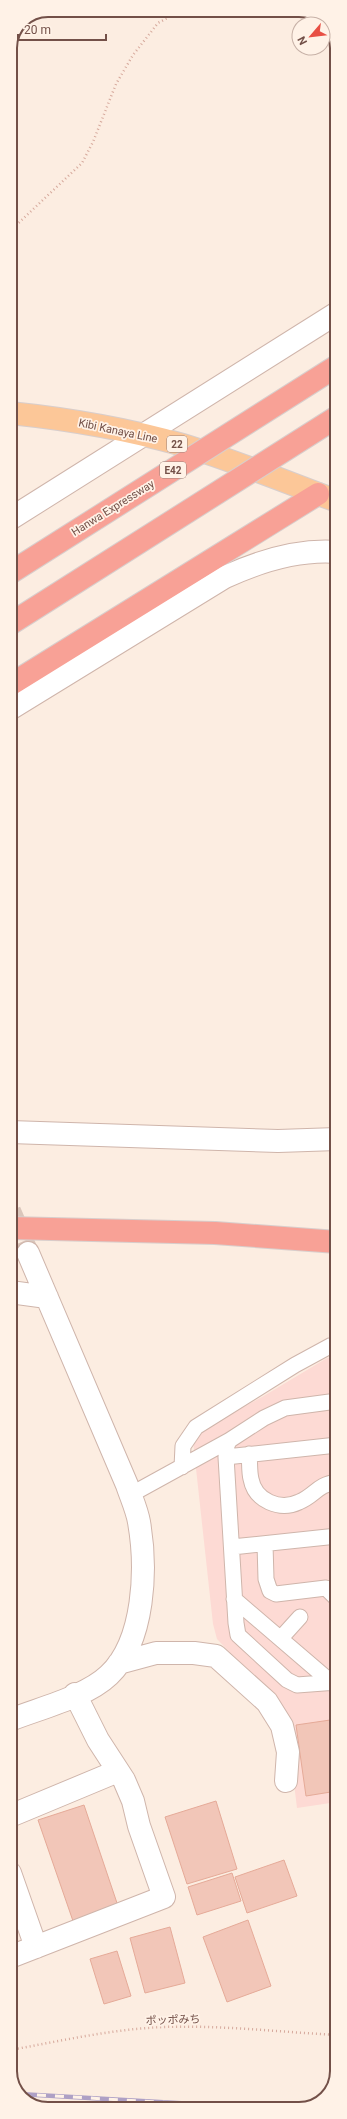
<svg xmlns="http://www.w3.org/2000/svg" width="347" height="2119" font-family="Roboto,'Noto Sans JP',sans-serif">
	<style>
		.commercial { fill: #fddad4 }
		.building { fill: #f2c6b8; stroke: #e5aa98 }
		.lines { fill: none; stroke-linecap: round; stroke-linejoin: round }
		.minor-tunnel { stroke: #dac6bb; stroke-width: 22; stroke-dasharray: 22 11; stroke-linecap: butt }
		.service-casing { stroke: #cfb5ab; stroke-width: 17 }
		.minor-casing { stroke: #cfb5ab; stroke-width: 24 }
		.tertiary-casing { stroke: #cfb5ab; stroke-width: 24 }
		.primary-casing { stroke: #d8cecc; stroke-width: 24 }
		.motorway-casing { stroke: #d8cecc; stroke-width: 24 }
		.path { stroke: #d6a99c; stroke-width: 2.5; stroke-dasharray: 1 3; stroke-linecap: butt }
		.service { stroke: #fff; stroke-width: 15 }
		.minor { stroke: #fff; stroke-width: 22 }
		.tertiary { stroke: #fff; stroke-width: 22 }
		.primary { stroke: #fcc798; stroke-width: 22 }
		.motorway { stroke: #f8a196; stroke-width: 22 }
		.rail-casing { stroke: #aea0c5; stroke-width: 4.5 }
		.rail { stroke: #fff2e7; stroke-width: 3; stroke-dasharray: 9; stroke-linecap: butt }
		.motorway-bridge-casing { stroke: #d8cecc; stroke-width: 24; stroke-linecap: butt }
		.motorway-bridge { stroke: #f8a196; stroke-width: 22 }
		.labels { text-anchor: middle; dominant-baseline: central; stroke-width: 3.5; stroke-linejoin: round; paint-order: stroke }
		.shield { fill: #fff2e7; stroke: #9d8178; stroke-width: 1 }
		.shield-label { font-size: 10px; font-weight: bold; fill: #735048 }
		.street-label { font-size: 11px; fill: #735048; stroke: #fff2e7 }
		.rim { fill: none; stroke: #735048; stroke-width: 2 }
	</style>
	<rect width="100%" height="100%" fill="#fcede1"/>
	<path class="commercial" d="M337 1356V1802L297 1808 285 1710 217 1639 213 1624 193 1441 205 1427 262 1397 327 1358Z"/>
	<path class="building" d="M337 1719V1791L306 1796 296 1725Z
		M216 1801 237 1869 187 1884 165 1817Z
		M84 1805 118 1906 73 1921 38 1820Z
		M284 1860 297 1896 247 1913 235 1877Z
		M232 1873 241 1901 197 1915 188 1887Z
		M248 1920 271 1986 227 2002 203 1937Z
		M170 1927 185 1983 145 1993 130 1938Z
		M117 1951 131 1996 104 2004 90 1959Z"/>
	<g class="lines">
		<path class="minor-tunnel" d="M10 1211 28 1253"/>
		<defs>
			<path id="service" d="M337 1401 285 1408 264 1418 230 1440 227 1445 226 1457 236 1623 238 1635 287 1680 297 1685 337 1682
				M249 1454C250 1462 249 1471 251 1479 255 1501 280 1511 299 1502 316 1495 316 1485 337 1482
				M226 1457 337 1445
				M182 1467 183 1446 196 1427 295 1365 330 1346 337 1345
				M130 1495 230 1440
				M265 1544 266 1579 270 1591 276 1594 326 1588 337 1599
				M232 1547 337 1536
				M234 1599 332 1683
				M281 1638 300 1617"/>
			<path id="minor" d="M10 709 225 577C260 561 298 549 337 552
				M10 1292 47 1297
				M119 1663 156 1653H194L216 1656 267 1702 282 1726 288 1752 286 1781
				M10 1720C40 1708 86 1697 109 1675 145 1641 147 1568 139 1522 137 1510 131 1497 127 1485L28 1253
				M10 1816 118 1771
				M10 1873 36 1947
				M10 1957 164 1897 139 1826 133 1801 124 1780 98 1740 75 1694"/>
			<path id="tertiary" d="M10 519 337 313
				M10 1132 278 1141 337 1139"/>
			<path id="primary" d="M10 413C68 419 127 429 183 445 235 461 286 482 337 501"/>
			<path id="motorway" d="M10 685 318 494
				M10 1228 215 1233 337 1242"/>
		</defs>
		<use href="#service" class="service-casing"/>
		<use href="#minor" class="minor-casing"/>
		<use href="#tertiary" class="tertiary-casing"/>
		<use href="#primary" class="primary-casing"/>
		<use href="#motorway" class="motorway-casing"/>
		<path class="path" d="M10 231 82 163 93 142 116 84 133 55 158 23 171 16 201 10
			M10 2050C61 2041 112 2029 164 2027 221 2025 279 2032 337 2035"/>
		<use href="#service" class="service"/>
		<use href="#minor" class="minor"/>
		<use href="#tertiary" class="tertiary"/>
		<use href="#primary" class="primary"/>
		<use href="#motorway" class="motorway"/>
		<defs>
			<path id="rail" d="M19 2094 281 2109"/>
		</defs>
		<use href="#rail" class="rail-casing"/>
		<use href="#rail" class="rail"/>
		<defs>
			<path id="motorway-bridge" d="M10 573 337 366
				M10 624 337 417"/>
		</defs>
		<use href="#motorway-bridge" class="motorway-bridge-casing"/>
		<use href="#motorway-bridge" class="motorway-bridge"/>
	</g>
	<g class="labels">
		<g class="shield">
			<rect x="167" y="436" width="20" height="16" rx="3"/>
			<rect x="160" y="462" width="26" height="16" rx="3"/>
		</g>
		<g class="shield-label">
			<text x="177" y="444">22</text>
			<text x="173" y="470">E42</text>
		</g>
		<g class="street-label">
			<text transform="translate(118 431) rotate(12)">Kibi Kanaya Line</text>
			<text transform="translate(113 508) rotate(-32)">Hanwa Expressway</text>
			<text transform="translate(173 2020) rotate(-2)">ポッポみち</text>
		</g>
	</g>
	<path d="M0 0H347V2119H0ZM48 17H299A31 31 0 0 1 330 48V2071A31 31 0 0 1 299 2102H48A31 31 0 0 1 17 2071V48A31 31 0 0 1 48 17Z" fill="#fff2e7" fill-rule="evenodd"/>
	<path class="rim" d="M48 17H299A31 31 0 0 1 330 48V2071A31 31 0 0 1 299 2102H48A31 31 0 0 1 17 2071V48A31 31 0 0 1 48 17Z"/>
	<g transform="translate(311 36) rotate(242)"><circle r="19" fill="#fff2e7" stroke="#c7b1a7"/>
	<path d="M0-3L7 15L0 10L-7 15Z" fill="#e84f44"/>
	<text y="-6" font-size="11" font-weight="bold" text-anchor="middle" fill="#735048">N</text>
	</g>
	<path d="M18 34v6h88v-6" fill="none" stroke="#735048" stroke-width="2"/>
	<text x="24" y="34" font-size="12" fill="#735048" stroke="#fff2e7" stroke-width="3" paint-order="stroke">20 m</text>
</svg>
